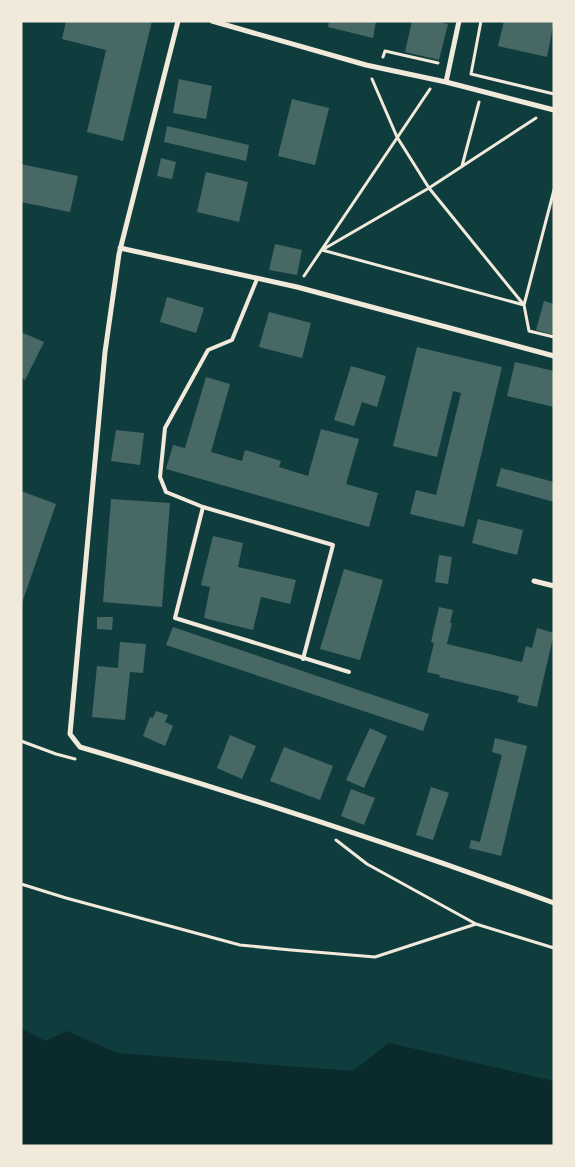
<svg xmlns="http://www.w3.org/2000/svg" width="575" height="1167" font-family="Roboto,sans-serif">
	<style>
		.water { fill: #0a2a2b }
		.building { fill: #486865 }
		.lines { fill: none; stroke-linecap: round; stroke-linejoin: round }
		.path { stroke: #f1e9da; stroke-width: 3 }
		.service { stroke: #f1e9da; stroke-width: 4 }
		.minor { stroke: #f1e9da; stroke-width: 5 }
	</style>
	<rect width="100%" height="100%" fill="#0f3d3e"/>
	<path class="water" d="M21 1028 45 1041 67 1031 117 1053 353 1071 389 1043 554 1081V1146H21Z"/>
	<path class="building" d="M66 21H152L123 141 87 132 106 50 62 39Z
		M329 21H376L373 38 328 27Z
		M412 21H435L448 24 439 60 405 52Z
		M504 21H554L547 57 498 46Z
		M179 79 212 86 206 119 173 113Z
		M292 99 329 108 315 165 278 156Z
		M167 126 249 145 246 161 164 142Z
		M161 158 176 162 172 179 157 176Z
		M21 164 78 176 70 212 21 202Z
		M206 172 248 182 239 222 197 212Z
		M275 244 302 250 297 275 269 270Z
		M167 297 204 308 196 333 160 322Z
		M544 301 554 304V335L536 330Z
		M269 312 311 323 302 358 259 347Z
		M21 332 44 342 25 380 21 378Z
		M417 347 502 367 464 527 410 514 416 490 436 495 461 393 453 391 437 457 393 446Z
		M515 362 554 371V407L507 396Z
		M351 366 386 376 377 407 362 402 354 426 334 420Z
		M206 377 230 384 211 452 242 461 245 450 281 461 279 467 308 476 321 429 359 439 346 484 378 493 369 527 166 469 173 445 185 448Z
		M116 430 144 433 140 465 111 461Z
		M501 468 554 482V502L496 486Z
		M21 491 56 504 22 603H21Z
		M111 499 170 503 162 607 103 602Z
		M478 519 523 530 517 555 472 543Z
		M213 536 243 543 238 567 296 580 290 604 261 597 253 630 204 618 210 587 201 585Z
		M439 555 452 557 448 584 435 582Z
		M344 569 383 580 360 660 320 649Z
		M439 607 453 610 450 623H452L447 644 522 662 526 646 532 648 537 628 554 633 537 707 517 702 519 696 439 677 440 675 427 672 434 643 431 642Z
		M97 617H113L112 630 97 629Z
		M173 627 429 714 423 731 166 645Z
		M120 642 146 644 143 673 130 672 125 720 92 717 97 666 118 668Z
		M156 711 168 715 165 722 173 726 165 746 143 736 150 717 153 718Z
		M370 728 387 736 364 788 346 780Z
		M230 735 256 746 242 779 217 768Z
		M495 738 527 746 501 856 469 848 471 840 480 842 502 755 492 752Z
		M284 747 333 766 320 800 270 781Z
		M431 787 449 793 433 840 416 835Z
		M351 789 375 798 364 825 341 816Z"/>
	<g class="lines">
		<path class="path" d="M481 21 471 74 554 94
			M383 57 385 51 438 63
			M372 79 397 137 429 188 524 305
			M462 166 479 102
			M554 190 524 305 529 331 554 337
			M322 250 429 188 536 118
			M322 250 524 305
			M304 276 430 89
			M21 741 56 754 75 759
			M336 840 367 864 476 924
			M21 884 66 898 240 945 291 950 375 957 476 924 554 948"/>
		<path class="service" d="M257 279 232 340 208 350 165 428 160 477 166 492 203 507 175 618 349 672
			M203 507 333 545 303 659"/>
		<path class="minor" d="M178 21 119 254 105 352 70 734 80 747C239 794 398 846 554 903
			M212 21 366 65 446 82 554 110
			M446 82 459 21
			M120 248 297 287 554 356
			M534 581 554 586"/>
	</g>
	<rect width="575" height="1167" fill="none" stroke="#f1e9da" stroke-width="45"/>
</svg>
